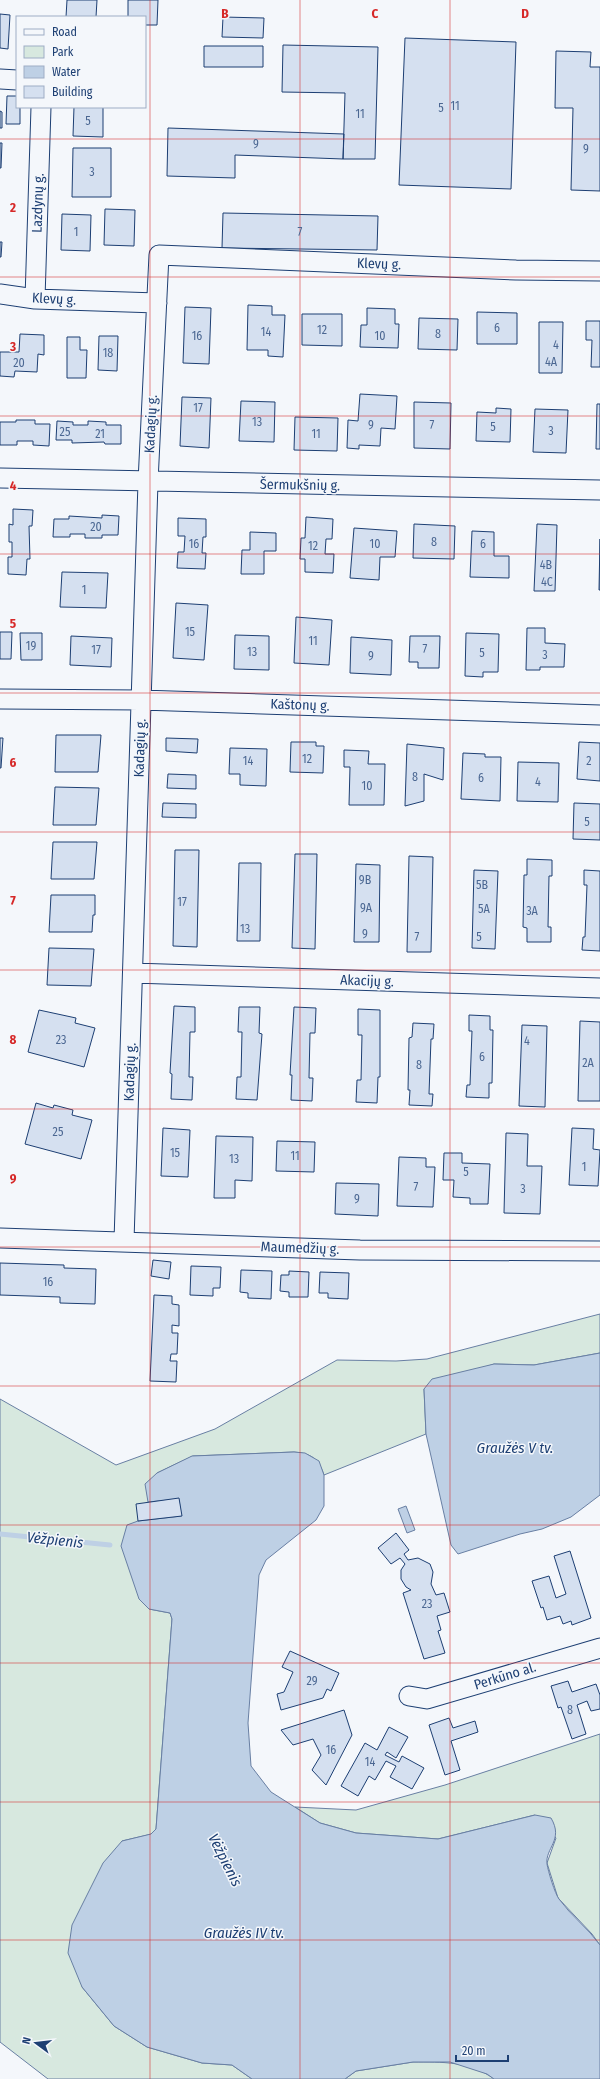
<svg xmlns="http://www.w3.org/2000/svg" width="600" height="2079" font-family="'Fira Sans Condensed',sans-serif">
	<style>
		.green { fill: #d7e8df; stroke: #687fa3 }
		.water { fill: #bed0e5; stroke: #687fa3 }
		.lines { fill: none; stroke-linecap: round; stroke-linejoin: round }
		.stream { stroke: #bed0e5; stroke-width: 5 }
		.building { fill: #d5e0f0; stroke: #1d3f73 }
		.minor-casing { stroke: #1d3f73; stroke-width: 21 }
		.minor { stroke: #f4f7fb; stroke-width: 19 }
		.grid { fill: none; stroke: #d62828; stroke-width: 1; stroke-opacity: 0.55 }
		.labels { text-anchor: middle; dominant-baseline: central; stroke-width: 3; stroke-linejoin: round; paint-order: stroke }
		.number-label { font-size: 12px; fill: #4b6792 }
		.street-label { font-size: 14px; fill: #1d3f73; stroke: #f4f7fb }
		.water-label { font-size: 15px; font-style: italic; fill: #1d3f73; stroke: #f4f7fb }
		.grid-label { font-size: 13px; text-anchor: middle; font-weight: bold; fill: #d62828; stroke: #f4f7fb; stroke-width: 3; stroke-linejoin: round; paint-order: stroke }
	</style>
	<rect width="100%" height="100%" fill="#f4f7fb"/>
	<path class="green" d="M600 1314V1353L534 1365 494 1364 424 1389 426 1434 324 1475C318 1458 312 1454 294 1452L193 1456 157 1473 179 1498 182 1516 138 1521 149 1609 170 1613 172 1619 156 1829 152 1834 122 1841 82 1987 114 2026 147 2047 202 2063 232 2065 252 2079H48L0 2042V1399L116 1465 215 1429 337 1360 396 1361 427 1359Z
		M600 1734V1945L592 1934 558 1898 547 1863 556 1838 535 1815 438 1839 356 1833 320 1823 295 1807 356 1810 445 1785Z
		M413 2062C442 2062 470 2061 494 2079H345L356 2071Z"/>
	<path class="water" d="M600 1353V1495L571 1517 542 1529 520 1534 458 1554 451 1545 426 1434 424 1389 432 1379 494 1364 534 1365Z
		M294 1452 305 1453 319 1461 324 1475V1506L316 1520 266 1560 259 1575 248 1723 251 1766 271 1792 320 1823 356 1833 438 1839 535 1815 551 1818C564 1840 545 1848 547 1864 548 1871 555 1894 559 1899 571 1916 588 1928 600 1945V2079H494L487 2074 450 2062H413L356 2071 345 2079H252L232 2065 202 2063 147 2047 114 2026 82 1987 68 1953 72 1925 103 1863 122 1841 151 1834 156 1829 172 1619 170 1613 149 1609 139 1599 121 1546 127 1525 138 1521 181 1516 179 1499 148 1502 145 1484 157 1473 192 1456Z
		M406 1506 415 1530 407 1533 398 1509Z"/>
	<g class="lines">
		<path class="stream" d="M0 1534 110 1545"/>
	</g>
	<path class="building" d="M67 0H97L96 17H66Z
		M128 0H158L157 25H145V17H128Z
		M0 14 10 15 8 49 0 48Z
		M223 17 264 18 263 38 222 37Z
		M405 38 516 42 511 189 399 185Z
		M283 45 378 47 375 159H343L345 93 282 92Z
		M204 46H263V67H204Z
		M556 51 591 52 590 67H600V191L571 190 573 108H555Z
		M7 96H17V107H20V124H6Z
		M74 107H103V137L73 136Z
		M0 111 2 112V128H0Z
		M168 128 344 134 343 159 235 155V178L167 176Z
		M0 143H2L1 168H0Z
		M73 148H111V197H72Z
		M105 209 135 210 134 246 104 245Z
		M223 213 378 216 377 250 222 248Z
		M62 214 91 215 90 251 61 250Z
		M0 242H2L1 257H0Z
		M248 305 272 306V315H285L283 357 268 356V350H247Z
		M185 307 211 308 209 364 183 363Z
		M367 308 395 309V324H399L398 348 360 347 361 325H367Z
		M477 312 517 313V344H477Z
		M302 314H342V346L302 345Z
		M419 318 458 319 457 350 418 349Z
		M586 321H600V367H591L592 340H586Z
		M539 322H563L562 373H539Z
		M20 334 44 335V355L38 354 37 372 15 371 14 377 0 376V352H19Z
		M99 336H118L117 371 98 370Z
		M67 337H80V350H87L86 378H67Z
		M360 394 397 396 395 429 381 428 380 446 359 445V449L347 448 348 420 358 421Z
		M182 397 211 398 209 448 180 446Z
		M241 401 275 402 274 442 239 441Z
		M414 402 451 403 450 449 414 448Z
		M597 404H600V449H596Z
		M496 408 511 409 510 442 476 441 477 412 496 413Z
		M535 409 568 410 566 453 533 452Z
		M295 417 338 418 337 451 294 450Z
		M16 420H35V424H50L49 446 33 445V441H17V445H0V422H16Z
		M57 421 73 422V425H88V421L106 422V425H121V444H105L104 442 72 443V440H56Z
		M13 509 33 510 32 526H29L30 559H27L26 575 8 574V557H12V542H9V524L13 525Z
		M102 515 119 516 118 535H102V538H85V534H70V537H53L54 519H69V516L102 518Z
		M306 517 333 519 332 539H326L325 554H334L333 573 305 572V559H300L301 538H305Z
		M178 518 206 519V537H203L202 553H206L205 569 177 568 178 552H184L185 536H178Z
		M414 524 455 526 454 559 413 558Z
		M537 524 557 525 555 591H534Z
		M354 528 397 531 395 557H380L379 580 350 578Z
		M472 531 494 532V556H509V578L470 577Z
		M250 532 276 533V551H264V574H241L242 550H250Z
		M600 539V590H599Z
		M62 572 108 573 106 608 60 607Z
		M176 603 208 605 204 660 173 658Z
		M296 617 332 620 329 665 294 663Z
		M527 628H545V643L565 644 564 667H540V670H526Z
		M0 632H12L11 659H0Z
		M20 633H42V660H21Z
		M466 633 499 634 498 672H483V677L465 676Z
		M235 635 269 636V670L234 669Z
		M71 636 112 638 111 667 70 665Z
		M410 636H440L439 668H418V662H409Z
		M351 637 392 640 391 675 350 673Z
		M56 735H101L98 772H55Z
		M0 738H3L1 768H0Z
		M166 738 198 739 197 753 166 751Z
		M291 742H316V746H324L323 773 290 772Z
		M579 742 600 743V781L577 779Z
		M407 744 444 748 443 780 424 774V801L405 806Z
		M230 748 267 749 266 786 240 785V774H229Z
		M344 750 369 751 368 764H385L384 805H349L350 767H344Z
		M463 753 485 754V757H501L500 801 461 799Z
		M518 762 559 763 558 802 517 801Z
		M168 774 196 775V789L167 788Z
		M55 787 99 788 96 825H53Z
		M163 803 196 804V818L162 817Z
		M574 803 600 804V840L573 839Z
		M53 842H97L94 879H51Z
		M175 850H199L197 947 173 946Z
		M295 854H317L315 949 292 948Z
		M409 856 433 857 431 952H407Z
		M527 859 552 860V876H549L548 927H551V942H527V928L523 927 524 875H527Z
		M239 863H261L260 941H237Z
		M356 864 380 865 379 942H354Z
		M474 870 498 871 495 949 472 948Z
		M584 870 600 871V951L582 950 583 937H585L587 885H584Z
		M51 895H95V915H93L92 932H49Z
		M49 948 94 949 91 986 47 985Z
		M174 1006 195 1007V1032H190L189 1077H193L192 1100 171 1099 172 1074 170 1073Z
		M239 1007H260L259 1033 262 1034 257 1100 236 1099 237 1077H241L242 1032H238Z
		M294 1007 316 1008 315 1033H310L309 1078H313L312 1101 291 1100 292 1075H290Z
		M358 1009 380 1010V1077H378L377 1103 356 1102 357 1080H361L362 1035H358Z
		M39 1010 76 1018 75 1023 95 1028 84 1067 28 1052Z
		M469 1015 490 1016V1030H493L492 1083H489V1098L466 1097 467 1085H470L472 1031H469Z
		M580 1021 600 1022V1101H578Z
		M413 1023 434 1024 433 1039H431L429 1094H433L432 1106 409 1105 410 1090H408L409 1038 412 1037Z
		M522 1025 547 1026 545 1107 519 1106Z
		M36 1103 53 1108 54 1105 73 1110 72 1115 92 1120 81 1159 25 1144Z
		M163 1128 190 1130 188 1177 161 1176Z
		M572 1128 594 1129 593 1149 600 1150 598 1186 569 1185Z
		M506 1133 528 1134 527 1166H542L540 1214 504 1213Z
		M216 1136 253 1137 252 1181 235 1180V1198H214Z
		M277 1141 315 1142 314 1172 276 1171Z
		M444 1153H462V1163L490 1164 488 1204H470V1198L453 1197 454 1180H443Z
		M399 1157 426 1158V1167H435L433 1207 397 1206Z
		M336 1183 379 1184 378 1216 335 1214Z
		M153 1260 171 1262 169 1279 151 1276Z
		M0 1263 64 1265V1268L96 1269 95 1304 60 1303V1297L0 1295Z
		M191 1266 221 1267 220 1288H213V1296L190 1295Z
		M241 1270 272 1271 271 1299 248 1298V1293L240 1292Z
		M289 1271 309 1272 308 1297H289V1292L280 1291 281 1275H289Z
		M320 1272 349 1273 348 1299 328 1298V1293H319Z
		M154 1295 172 1296V1304L179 1305V1326L172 1325V1333H178L177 1354H171L170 1361H177L176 1382 150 1381Z
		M179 1498 182 1516 138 1521 136 1504Z
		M396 1533 409 1550 404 1554 408 1560 418 1558 430 1564 433 1572 431 1584 436 1595 444 1593 450 1612 437 1616 441 1630 438 1631 445 1653 424 1659 403 1593 411 1590 406 1587 401 1579V1570L405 1564 400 1558 391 1564 378 1548Z
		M570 1551 591 1618 572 1625 571 1621 563 1624 560 1616 547 1620 543 1607 541 1608 532 1581 549 1576 556 1598 566 1594 554 1556Z
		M290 1651 339 1673 331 1691 327 1689 323 1698 281 1710 277 1694 284 1692 293 1672 282 1667Z
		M568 1681 572 1692 596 1684 600 1695V1709L591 1711 587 1701 577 1705 586 1734 572 1739 561 1707 558 1708 551 1686Z
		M344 1710 352 1735 326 1785 312 1770 321 1755 313 1739 293 1745 281 1730Z
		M449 1718 453 1728 475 1721 478 1732 451 1741 460 1770 445 1775 429 1725Z
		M389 1727 408 1737 396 1758 387 1752 385 1755 399 1762 402 1756 424 1768 412 1789 390 1777 396 1766 386 1761 375 1780 369 1776 358 1796 341 1786 365 1743 377 1750Z"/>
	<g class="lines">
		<defs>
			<path id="minor" d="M0 79 17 80
				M0 294 35 299 157 303
				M35 299 41 107
				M0 478 600 490
				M0 699 141 700 600 715
				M133 973 600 988
				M0 1238 360 1250 600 1251
				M124 1241 148 482 159 255 516 270 600 271
				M409 1696 427 1699 600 1648"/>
		</defs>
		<use href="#minor" class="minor-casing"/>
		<use href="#minor" class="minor"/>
	</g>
	<path class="grid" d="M150 0V2079M300 0V2079M450 0V2079M0 139H600M0 277H600M0 416H600M0 554H600M0 693H600M0 832H600M0 970H600M0 1109H600M0 1247H600M0 1386H600M0 1525H600M0 1663H600M0 1802H600M0 1940H600"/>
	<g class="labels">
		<g class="number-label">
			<text x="455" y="106">11</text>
			<text x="441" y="108">5</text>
			<text x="360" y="114">11</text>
			<text x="88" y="121">5</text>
			<text x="256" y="144">9</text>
			<text x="586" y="149">9</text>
			<text x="92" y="172">3</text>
			<text x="76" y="232">1</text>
			<text x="300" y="232">7</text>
			<text x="497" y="328">6</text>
			<text x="322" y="330">12</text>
			<text x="266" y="332">14</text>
			<text x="438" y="334">8</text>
			<text x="197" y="336">16</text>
			<text x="380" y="336">10</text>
			<text x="556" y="345">4</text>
			<text x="108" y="353">18</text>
			<text x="551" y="362">4A</text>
			<text x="19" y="363">20</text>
			<text x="198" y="408">17</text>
			<text x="257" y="422">13</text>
			<text x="371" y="425">9</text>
			<text x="432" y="425">7</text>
			<text x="493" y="427">5</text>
			<text x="551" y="431">3</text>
			<text x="65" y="432">25</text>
			<text x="100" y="434">21</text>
			<text x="316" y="434">11</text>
			<text x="96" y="527">20</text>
			<text x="434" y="542">8</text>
			<text x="194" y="544">16</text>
			<text x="375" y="544">10</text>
			<text x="483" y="544">6</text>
			<text x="313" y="546">12</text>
			<text x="546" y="565">4B</text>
			<text x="547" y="582">4C</text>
			<text x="84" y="590">1</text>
			<text x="190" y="632">15</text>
			<text x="313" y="641">11</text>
			<text x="31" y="646">19</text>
			<text x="425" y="649">7</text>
			<text x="96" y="650">17</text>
			<text x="252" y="652">13</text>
			<text x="482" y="653">5</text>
			<text x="545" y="655">3</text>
			<text x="371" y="656">9</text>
			<text x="307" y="759">12</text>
			<text x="248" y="761">14</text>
			<text x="589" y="761">2</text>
			<text x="415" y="777">8</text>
			<text x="481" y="778">6</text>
			<text x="538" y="782">4</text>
			<text x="367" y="786">10</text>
			<text x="587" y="822">5</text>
			<text x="365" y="880">9B</text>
			<text x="482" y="885">5B</text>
			<text x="182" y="902">17</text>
			<text x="366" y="908">9A</text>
			<text x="484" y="909">5A</text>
			<text x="532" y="911">3A</text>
			<text x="245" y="929">13</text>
			<text x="365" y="934">9</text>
			<text x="417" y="937">7</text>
			<text x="479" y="937">5</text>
			<text x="61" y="1040">23</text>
			<text x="527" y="1041">4</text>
			<text x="482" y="1057">6</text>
			<text x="588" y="1063">2A</text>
			<text x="419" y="1065">8</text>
			<text x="58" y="1132">25</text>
			<text x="175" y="1153">15</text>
			<text x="295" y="1156">11</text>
			<text x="234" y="1159">13</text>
			<text x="584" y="1167">1</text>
			<text x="466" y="1172">5</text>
			<text x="416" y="1187">7</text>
			<text x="523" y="1189">3</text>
			<text x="357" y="1199">9</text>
			<text x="48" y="1282">16</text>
			<text x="427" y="1604">23</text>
			<text x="312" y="1681">29</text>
			<text x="570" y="1710">8</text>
			<text x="331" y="1750">16</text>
			<text x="370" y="1762">14</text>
		</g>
		<g class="street-label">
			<text transform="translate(38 203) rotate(-88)">Lazdynų g.</text>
			<text transform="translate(379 264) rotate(2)">Klevų g.</text>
			<text transform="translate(54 299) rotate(3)">Klevų g.</text>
			<text transform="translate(151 424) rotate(-87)">Kadagių g.</text>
			<text transform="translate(300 485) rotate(1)">Šermukšnių g.</text>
			<text transform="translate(300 705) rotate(2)">Kaštonų g.</text>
			<text transform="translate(140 748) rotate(-88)">Kadagių g.</text>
			<text transform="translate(367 981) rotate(2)">Akacijų g.</text>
			<text transform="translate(130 1072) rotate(-88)">Kadagių g.</text>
			<text transform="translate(300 1248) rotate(2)">Maumedžių g.</text>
			<text transform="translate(505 1676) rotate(-17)">Perkūno al.</text>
		</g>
		<g class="water-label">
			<text x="515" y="1448">Graužės V tv.</text>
			<text transform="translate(55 1540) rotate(6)">Vėžpienis</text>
			<text transform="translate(225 1860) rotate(63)">Vėžpienis</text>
			<text x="244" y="1933">Graužės IV tv.</text>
		</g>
	</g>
	<g class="grid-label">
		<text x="225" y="18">B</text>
		<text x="375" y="18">C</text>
		<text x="525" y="18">D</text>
		<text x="13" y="212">2</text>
		<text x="13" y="351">3</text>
		<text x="13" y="490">4</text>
		<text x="13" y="628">5</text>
		<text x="13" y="767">6</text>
		<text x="13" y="905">7</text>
		<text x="13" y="1044">8</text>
		<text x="13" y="1183">9</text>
	</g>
	<rect x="16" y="16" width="130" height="92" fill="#f4f7fb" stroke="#9eadc5"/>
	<rect x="24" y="29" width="20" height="6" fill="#f4f7fb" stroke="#9eadc5"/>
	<text x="52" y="36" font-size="12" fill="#1d3f73">Road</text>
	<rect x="24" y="46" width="20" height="12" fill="#d7e8df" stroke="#9eadc5"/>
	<text x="52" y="56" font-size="12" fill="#1d3f73">Park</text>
	<rect x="24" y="66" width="20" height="12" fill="#bed0e5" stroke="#9eadc5"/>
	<text x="52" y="76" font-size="12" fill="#1d3f73">Water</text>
	<rect x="24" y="86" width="20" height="12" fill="#d5e0f0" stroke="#9eadc5"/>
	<text x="52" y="96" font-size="12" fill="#1d3f73">Building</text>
	<g transform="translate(36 2043) rotate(285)" stroke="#f4f7fb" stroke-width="3" paint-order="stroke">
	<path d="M0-3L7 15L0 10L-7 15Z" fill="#1d3f73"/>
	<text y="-6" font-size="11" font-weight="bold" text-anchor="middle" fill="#1d3f73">N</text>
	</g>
	<path d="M456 2055v6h52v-6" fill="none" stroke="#1d3f73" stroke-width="2"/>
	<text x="462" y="2055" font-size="12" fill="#1d3f73" stroke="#f4f7fb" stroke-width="3" paint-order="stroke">20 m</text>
</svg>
